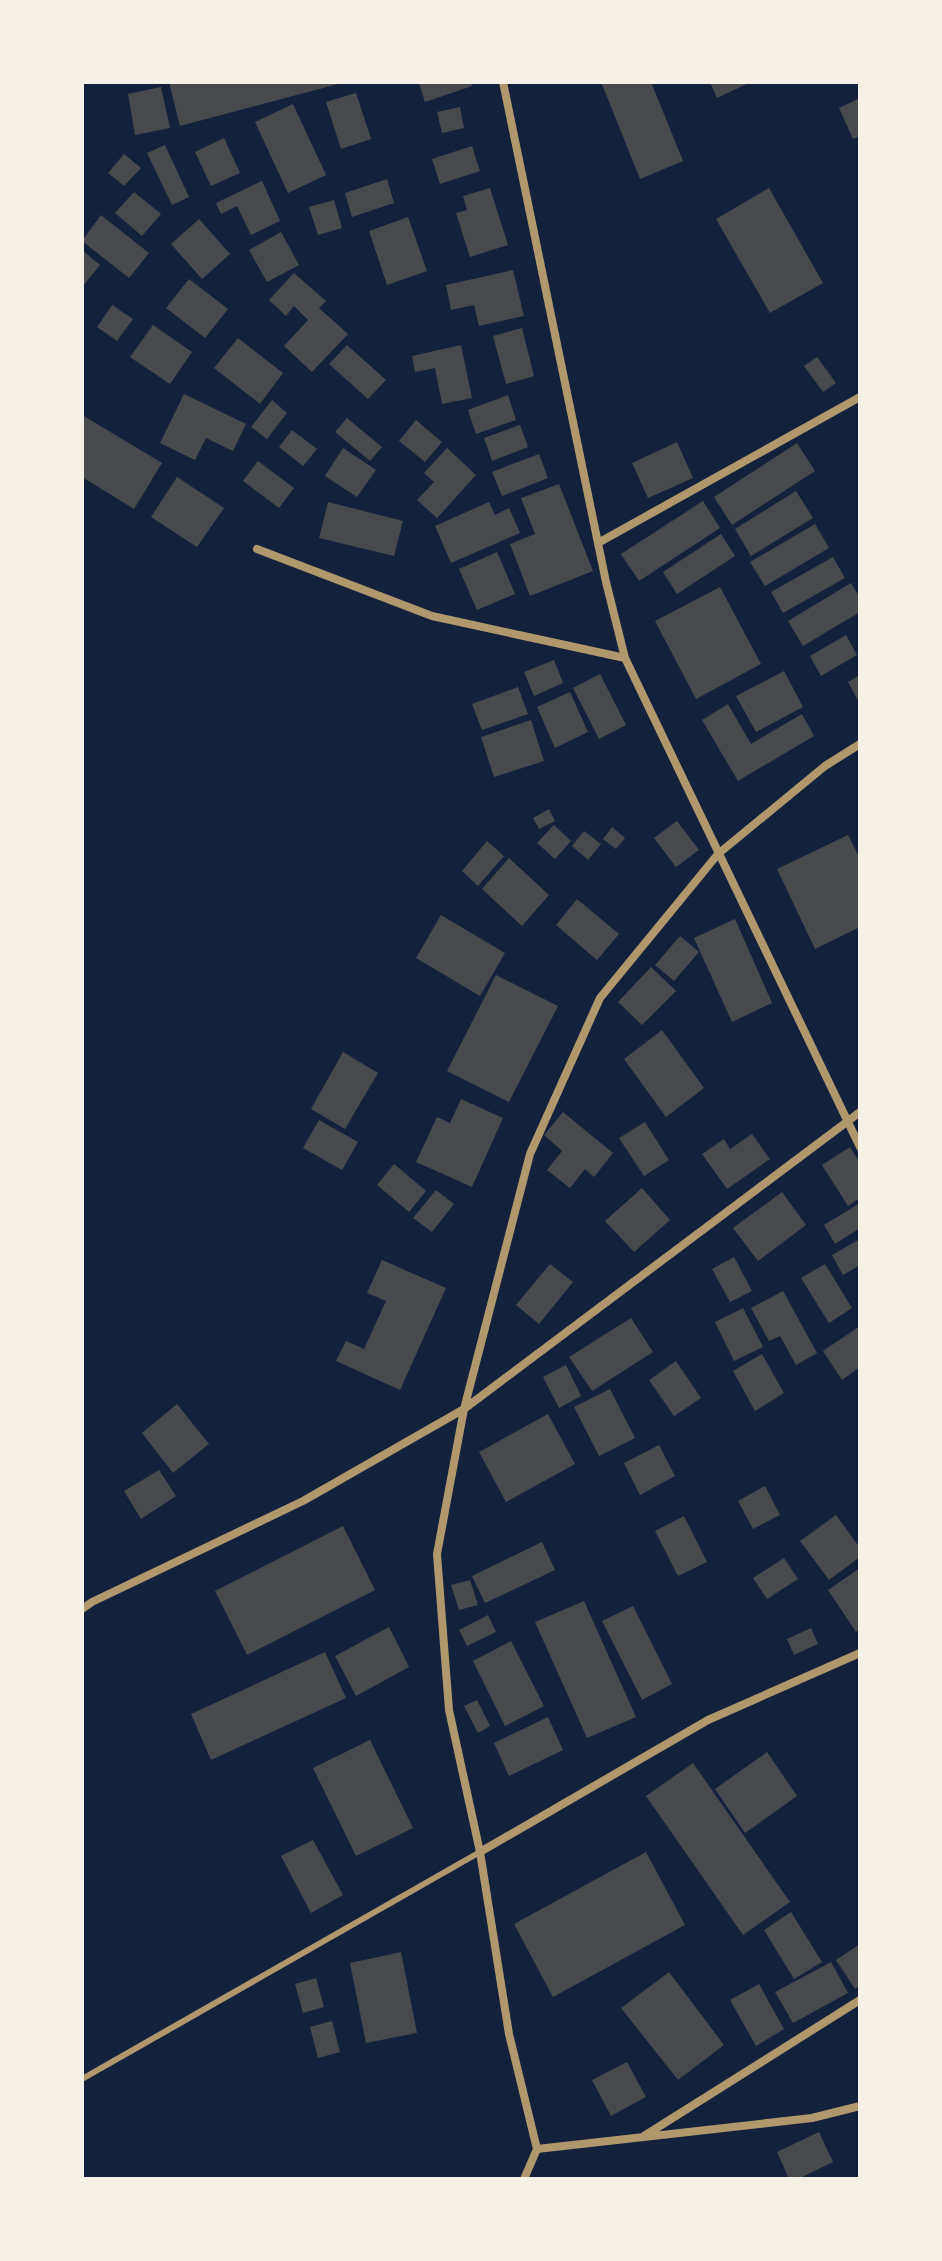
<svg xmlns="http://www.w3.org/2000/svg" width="942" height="2261" font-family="'DejaVu Sans',sans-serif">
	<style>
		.building { fill: #48494c }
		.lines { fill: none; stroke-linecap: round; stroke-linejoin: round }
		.service { stroke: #b1986c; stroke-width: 6 }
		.minor { stroke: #b1986c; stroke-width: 8 }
	</style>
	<rect width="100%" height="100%" fill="#14213d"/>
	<path class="building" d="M169 82H342V83L180 126Z
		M471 82 472 86 425 102 419 83Z
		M601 82H651L683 161 640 179Z
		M710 82H751L717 98Z
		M161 87 170 128 135 135 128 94Z
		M356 93 371 139 341 149 326 102Z
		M860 98V136L853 139 839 108Z
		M293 104 326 175 288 193 255 122Z
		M460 107 464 128 442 133 437 112Z
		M224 138 240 173 211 186 195 152Z
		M165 145 189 197 172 205 147 153Z
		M472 146 480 171 440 184 432 159Z
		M124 154 141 168 124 186 108 173Z
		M387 179 394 203 352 217 345 193Z
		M262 181 280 221 251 235 237 206 221 214 216 203Z
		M490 188 508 245 470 257 456 213 467 210 463 196Z
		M769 188 823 283 770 313 716 219Z
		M134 192 161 214 142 236 115 213Z
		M334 200 342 228 318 235 309 207Z
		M101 215 149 253 129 278 82 241Z
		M408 217 427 271 387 285 369 231Z
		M199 219 230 254 202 279 171 244Z
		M281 232 299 265 267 282 249 250Z
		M82 250 100 265 82 287Z
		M513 270 524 316 479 326 474 305 451 310 446 285Z
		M294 273 326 301 319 308 348 334 312 372 284 346 308 320 294 306 286 316 269 300Z
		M189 279 228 309 205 338 166 308Z
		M112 305 133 319 117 341 97 327Z
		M153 325 192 352 170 384 130 357Z
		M522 328 534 376 506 384 493 336Z
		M238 338 283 373 260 404 214 368Z
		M347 345 386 380 368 399 329 364Z
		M461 345 472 398 442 404 435 368 415 372 412 356Z
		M817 357 836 383 823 392 804 366Z
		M184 394 246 424 233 451 206 438 195 460 160 443Z
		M508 395 516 420 476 434 468 410Z
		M272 400 287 413 267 439 251 427Z
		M82 415 162 463 134 509 82 477Z
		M347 418 382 447 370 461 335 432Z
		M416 420 442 442 425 462 399 441Z
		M520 425 528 447 492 461 484 438Z
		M292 430 317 449 303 466 279 447Z
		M677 442 693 478 648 498 632 463Z
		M797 443 815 471 732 525 714 497Z
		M343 448 376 470 357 497 325 476Z
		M447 448 476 475 437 518 417 500 434 482 424 473Z
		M539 454 548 478 502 496 492 472Z
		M258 461 294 488 279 508 243 481Z
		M177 477 224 508 197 547 151 517Z
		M559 484 593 571 530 596 510 544 535 534 521 498Z
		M796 491 813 518 751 556 735 529Z
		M703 501 720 528 639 581 621 554Z
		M328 502 403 521 394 556 319 538Z
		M489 502 495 515 509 508 520 533 451 563 435 526Z
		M815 524 829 548 765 586 750 562Z
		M721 534 735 556 677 594 663 572Z
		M497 552 515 594 477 610 459 569Z
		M833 557 845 578 783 613 771 592Z
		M851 583 860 598V612L803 646 788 621Z
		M720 587 761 664 696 699 655 621Z
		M846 635 857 655 821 676 810 656Z
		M554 660 563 683 534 696 524 672Z
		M784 671 803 707 756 732 736 696Z
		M600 674 626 725 599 739 573 688Z
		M860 675V704L848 682Z
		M518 687 528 714 482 730 472 704Z
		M570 692 588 732 555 748 537 707Z
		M728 704 751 744 802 714 814 736 738 781 702 720Z
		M531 720 544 761 494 777 481 737Z
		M549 809 555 821 539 829 533 818Z
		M677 821 699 850 676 867 654 838Z
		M554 825 571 841 555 859 537 843Z
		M612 827 625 838 616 849 603 839Z
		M584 831 601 844 588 860 572 846Z
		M848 835 860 859V927L815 949 777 869Z
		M487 841 504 856 478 886 462 871Z
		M509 858 549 895 522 926 482 889Z
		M577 899 619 934 597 960 556 925Z
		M441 915 505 953 480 996 416 958Z
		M735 919 772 1003 732 1022 694 938Z
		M680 936 699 952 674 981 655 965Z
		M651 967 676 991 642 1025 618 1002Z
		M496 975 558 1006 509 1102 447 1071Z
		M662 1030 704 1088 666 1117 624 1059Z
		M343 1052 378 1073 345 1129 311 1109Z
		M461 1099 503 1118 472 1187 416 1162 437 1117 450 1123Z
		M563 1112 613 1153 594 1177 585 1169 570 1188 547 1170 562 1151 544 1135Z
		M319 1120 358 1142 342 1170 303 1148Z
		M645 1122 669 1160 644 1176 619 1138Z
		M752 1134 770 1159 727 1189 702 1154 724 1139 730 1149Z
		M850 1147 860 1163V1198L848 1206 822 1165Z
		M394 1164 426 1191 409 1212 377 1185Z
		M642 1188 670 1220 634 1252 605 1221Z
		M436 1190 454 1204 432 1232 413 1218Z
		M782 1192 806 1225 758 1261 733 1228Z
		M860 1203V1228L835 1244 824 1225Z
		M860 1239V1265L843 1275 832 1255Z
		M734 1257 752 1291 730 1302 712 1269Z
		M382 1260 446 1288 400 1390 336 1361 346 1341 364 1349 386 1301 367 1293Z
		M550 1264 573 1282 539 1324 516 1305Z
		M825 1264 852 1308 829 1323 801 1278Z
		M783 1291 817 1353 796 1365 780 1336 769 1341 751 1308Z
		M743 1308 763 1347 734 1361 715 1322Z
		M631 1318 653 1352 592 1391 569 1357Z
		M860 1326V1367L842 1380 823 1351Z
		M762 1354 784 1393 755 1411 733 1371Z
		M676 1361 701 1398 674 1416 649 1380Z
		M566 1365 581 1396 559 1408 543 1377Z
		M610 1389 635 1438 599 1456 574 1407Z
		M177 1404 209 1444 173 1473 142 1433Z
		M548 1414 575 1464 506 1502 479 1452Z
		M659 1445 675 1476 640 1495 624 1463Z
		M159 1470 176 1496 141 1519 124 1491Z
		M765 1486 780 1515 753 1529 738 1501Z
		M836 1515 860 1548V1557L829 1580 800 1541Z
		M684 1516 707 1562 678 1576 655 1531Z
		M343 1526 375 1590 247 1655 215 1591Z
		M542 1542 555 1570 485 1603 472 1576Z
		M784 1558 798 1579 767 1599 753 1578Z
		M860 1568V1629L856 1632 828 1590Z
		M470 1580 478 1605 459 1610 451 1585Z
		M584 1601 636 1717 587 1738 535 1622Z
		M633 1606 672 1684 642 1700 602 1621Z
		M488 1615 496 1632 467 1646 459 1630Z
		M389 1627 409 1667 356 1696 335 1656Z
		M811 1628 818 1644 794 1655 787 1639Z
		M511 1641 544 1706 505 1726 473 1661Z
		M325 1652 346 1698 211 1760 191 1714Z
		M477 1700 490 1726 478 1733 464 1706Z
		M548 1717 563 1750 509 1776 494 1743Z
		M370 1740 413 1828 356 1856 313 1768Z
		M767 1752 797 1796 745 1833 715 1789Z
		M693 1763 790 1902 743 1935 646 1796Z
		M313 1840 343 1895 311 1913 281 1856Z
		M646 1852 685 1925 553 1997 514 1924Z
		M791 1912 822 1962 794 1979 764 1930Z
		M860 1944V1985L855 1989 836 1960Z
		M401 1952 417 2033 366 2043 350 1963Z
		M831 1962 848 1993 793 2023 775 1992Z
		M669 1972 724 2045 678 2080 621 2008Z
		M316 1978 324 2007 303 2013 295 1984Z
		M759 1984 784 2029 756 2046 730 2000Z
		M332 2021 340 2052 318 2058 310 2027Z
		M627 2062 646 2097 611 2116 592 2080Z
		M819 2132 833 2162 798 2179H789L777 2152Z"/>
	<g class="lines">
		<path class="service" d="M82 2079 480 1852"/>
		<path class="minor" d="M503 82 606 582 625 658 860 1147
			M598 543 860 397
			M257 549 432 616 625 658
			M82 1609 92 1602 303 1501 464 1409 860 1112
			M480 1852 708 1720 860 1653
			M644 2136 860 2000
			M537 2149 812 2118 860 2106
			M524 2179 537 2149 509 2034 480 1852 449 1710 437 1554 464 1409 530 1154 600 998 718 854 825 766 860 744"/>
	</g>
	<rect width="942" height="2261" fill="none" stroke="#f6f1e7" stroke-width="168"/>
</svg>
